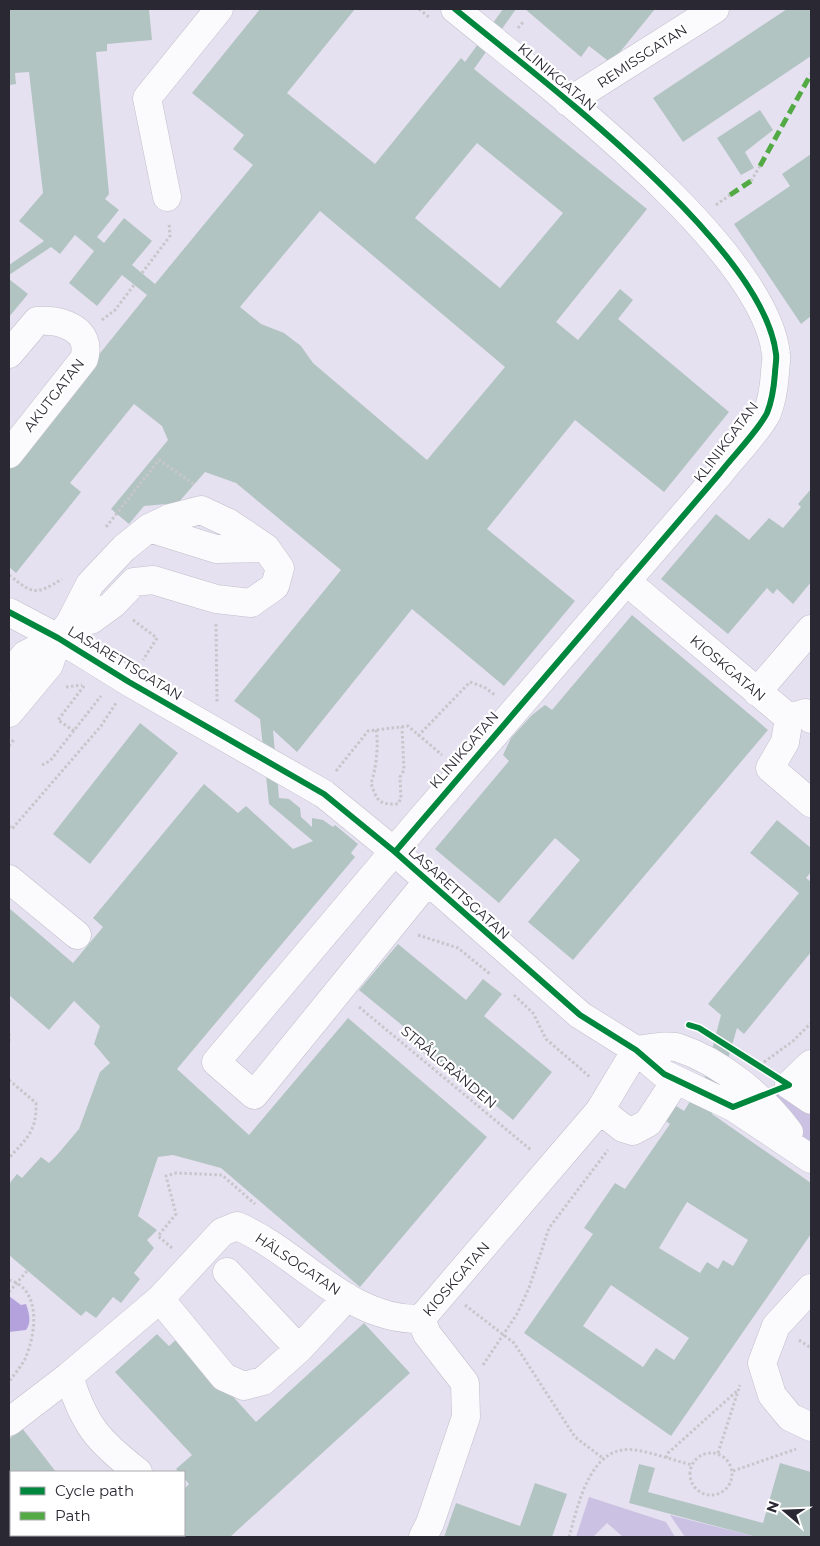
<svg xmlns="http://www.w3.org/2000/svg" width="820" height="1546" font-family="Montserrat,sans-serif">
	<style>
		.green { fill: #cac1e3 }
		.water { fill: #b3a2dc }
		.building { fill: #b2c4c2; fill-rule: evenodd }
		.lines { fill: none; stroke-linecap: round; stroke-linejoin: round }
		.minor-casing { stroke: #c2bfcb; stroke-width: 29 }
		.path { stroke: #c7c6ca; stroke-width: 3; stroke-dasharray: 2.5 2.5; stroke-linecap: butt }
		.minor { stroke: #fbfafd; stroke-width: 28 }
		.path-bridge { stroke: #c7c6ca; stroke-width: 3; stroke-dasharray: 2.5 2.5; stroke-linecap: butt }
		.quiet { stroke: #53aa45; stroke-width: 5; stroke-dasharray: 10 5; stroke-linecap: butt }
		.cycleway-casing { stroke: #fff; stroke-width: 9 }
		.cycleway { stroke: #00873e; stroke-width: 6 }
		.labels { text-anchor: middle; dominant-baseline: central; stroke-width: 4.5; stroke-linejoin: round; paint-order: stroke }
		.street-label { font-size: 14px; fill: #2a2832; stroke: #fff }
	</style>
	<rect width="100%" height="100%" fill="#e5e1f0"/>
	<path class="green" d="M811 1064V1159L733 1107 789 1085Z
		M589 1497 666 1522 675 1537H623L607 1523 593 1537H576Z
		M670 1515 757 1537H685Z"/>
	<path class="water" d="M9 1296 21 1305 26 1304C29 1313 32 1322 26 1330L9 1332Z"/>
	<path class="building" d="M9 9H149L152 40 107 44V51L96 52 109 194 105 199 119 210 97 237 104 243 124 218 152 241 132 265 155 284 253 165 233 149 244 135 192 93 260 9H355L287 93 375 164 461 58 465 62 503 9H516L474 69 647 209 556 322 578 340 620 289 633 300 618 319 729 412 664 492 575 420 487 529 575 601 504 686 412 609 297 752 273 730 279 798 289 799 300 808 301 817 312 827V818L323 820 333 827 335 825 358 844 351 853 355 857 177 1069 249 1135 348 1018 487 1137 360 1287 221 1168 173 1155 158 1157 138 1216 157 1230 147 1240 154 1248 134 1273 140 1279 121 1303 113 1297 96 1318 86 1311 81 1316 9 1255V1184L17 1174 22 1178 41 1157 49 1163 57 1155 79 1129 100 1072 110 1063 94 1044 100 1026 74 1001 49 1030 9 995V908L73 963 103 927 93 918 204 784 238 813 246 806 293 849 313 841 269 804 260 719 234 701 341 570 236 483 205 472 178 503 144 506 129 524 111 509 168 440 162 426 134 404 70 483 81 492 16 573 9 567V466L147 295 122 275 97 306 69 283 94 251 75 235 60 254 51 247 9 275V265L44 241 19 221 43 193 29 72 15 73 16 84 9 85ZM477 143 563 213 500 288 415 218ZM320 211 505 367 427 460 313 363 301 346 284 333 261 324 240 307Z
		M525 9H655L611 63 589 46 581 57Z
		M787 9H811V56L683 142 653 98Z
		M760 110 773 130 745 152 754 168 741 175 717 138Z
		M811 154V316L801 324 734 224 790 186 782 174Z
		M9 279 28 294 9 317Z
		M811 489V582L793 604 777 589 773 594 767 588 728 634 661 579 716 514 749 540 769 518 783 528 801 507 798 504Z
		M632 615 768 730 573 960 528 922 580 860 555 838 499 903 435 849 509 761 503 755 511 738 532 715 545 705 552 710Z
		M140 723 178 753 90 864 53 834Z
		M777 820 811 848V872L806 878 811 882V952L744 1034 737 1028 712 1114 811 1183V1234L671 1436 524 1333 593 1234 584 1228 615 1183 625 1189 670 1124 660 1117 670 1102 684 1111 691 1100 698 1104 721 1015 708 1004 799 893 750 853ZM687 1202 748 1240 733 1266 723 1260 718 1269 707 1262 700 1273 659 1248ZM611 1285 689 1338 674 1360 656 1348 643 1367 583 1326Z
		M398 944 466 1000 483 979 502 994 484 1016 552 1072 513 1120 453 1070 450 1074 409 1041 414 1035 359 990Z
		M364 1323 410 1373 230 1537H119L121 1535H184V1489L189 1484 184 1478V1472H179L176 1469 192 1455 115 1372 157 1334 169 1346 179 1337 256 1422Z
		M22 1428 56 1472H11V1487L9 1484V1439Z
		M780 1463 811 1472V1537H757L629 1503 639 1464 655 1468 648 1492 763 1523Z
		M535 1483 567 1494 552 1537H444L456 1503 520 1526Z"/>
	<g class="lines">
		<defs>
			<path id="minor" d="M568 102 715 9
				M167 197 147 98 219 9
				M9 354 37 321C61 319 93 329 84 359L9 454
				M149 528 216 549 266 548
				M626 581 789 718
				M9 612 58 638 129 682 324 794 395 852 580 1015 636 1050 664 1074 733 1107 811 1159
				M9 675 25 655 58 638
				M757 692 811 629
				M9 713 49 665 58 638 70 623 90 584 124 548 149 528 170 518 201 510 229 523 266 548 280 568 275 586 251 603 216 599 153 580 134 582 113 604 91 620 70 623
				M789 718 785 742 770 768 811 803
				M789 718 805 713 811 719
				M9 879 77 935
				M427 882 254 1095 216 1062 417 824 720 473C733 456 758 431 767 413 772 401 774 386 775 373 775 367 777 360 776 354 764 246 539 78 455 9
				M636 1050C649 1049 668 1044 679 1048 721 1062 763 1097 789 1132
				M811 1064 789 1085 811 1100
				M600 1110 623 1128 633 1131 648 1123 676 1080
				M227 1272 299 1349
				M811 1288 776 1326 762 1363 772 1395 790 1417 811 1427
				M160 1299 224 1377 244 1386 263 1381 299 1349 347 1297
				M421 1319 600 1110 636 1050
				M421 1319 427 1334 465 1383 466 1417 430 1523 423 1537
				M69 1376C84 1425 98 1441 138 1472
				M9 1422 69 1376 160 1299 222 1232 237 1226C299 1252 347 1321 421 1319"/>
		</defs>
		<use href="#minor" class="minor-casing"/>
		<path class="path" d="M419 9 430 18
			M518 28 524 21
			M751 181 760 166
			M716 205 730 195
			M142 273 170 236 169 223
			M102 320 115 310 134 285
			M106 527 159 460 195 485
			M9 575C33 594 35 596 62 579
			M133 620 157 638 143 660
			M216 624 217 703
			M66 687 82 685
			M376 730C379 743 376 770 371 783 377 801 379 805 398 804L401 798 400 777 404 770 402 727
			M74 731 58 720 84 686
			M418 736 470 682 484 687 495 695
			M9 746 15 738
			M42 765 50 761 101 696
			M336 771 368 731 408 726 442 755
			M9 826 12 829 101 726 116 703
			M418 935 458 948 490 974
			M514 995 533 1013 546 1039 590 1077
			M359 1007 531 1150
			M9 1034V1043
			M760 1065 793 1041 811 1023
			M9 1080 36 1103C37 1131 27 1138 9 1158
			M172 1248 158 1236 176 1214 166 1176 176 1173 222 1175 255 1204
			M9 1280C42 1289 36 1334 25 1359 21 1367 14 1374 9 1382
			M465 1305 514 1343 575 1437 604 1459
			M799 1340 811 1348
			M483 1365 517 1314 529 1288 549 1228 608 1150
			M690 1474a21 21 0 1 1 42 0a21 21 0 1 1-42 0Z
			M718 1453 740 1385
			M666 1458 668 1453 738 1390
			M733 1471 796 1449
			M9 1497 11 1501
			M35 1535 37 1537
			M569 1537C578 1506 590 1443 635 1450 654 1453 673 1460 692 1465"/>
		<use href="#minor" class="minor"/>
		<path class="path-bridge" d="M9 1292 27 1271"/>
		<path class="quiet" d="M760 166 811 74
			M730 195 751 181"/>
		<defs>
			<path id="cycleway" d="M9 612 58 638 129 682 324 794 395 852 580 1015 636 1050 664 1074 733 1107 789 1085
				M395 852 720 473C733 456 758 431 767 413 772 401 774 386 775 373 775 367 777 360 776 354 764 246 539 78 455 9
				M689 1025 699 1028 789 1085"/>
		</defs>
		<use href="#cycleway" class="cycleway-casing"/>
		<use href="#cycleway" class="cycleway"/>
	</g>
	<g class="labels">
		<g class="street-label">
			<text transform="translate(642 56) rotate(-33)">REMISSGATAN</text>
			<text transform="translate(557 77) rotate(40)">KLINIKGATAN</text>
			<text transform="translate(54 395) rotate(-52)">AKUTGATAN</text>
			<text transform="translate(726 442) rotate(-53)">KLINIKGATAN</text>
			<text transform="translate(125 663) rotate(31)">LASARETTSGATAN</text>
			<text transform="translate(728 668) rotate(40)">KIOSKGATAN</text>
			<text transform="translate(464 750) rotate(-49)">KLINIKGATAN</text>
			<text transform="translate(459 893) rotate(42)">LASARETTSGATAN</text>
			<text transform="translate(449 1067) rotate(40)">STRÅLGRÄNDEN</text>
			<text transform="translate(298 1264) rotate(34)">HÄLSOGATAN</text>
			<text transform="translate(456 1279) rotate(-49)">KIOSKGATAN</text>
		</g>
	</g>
	<rect width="820" height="1546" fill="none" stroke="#2a2832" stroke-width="20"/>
	<rect x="10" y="1471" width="175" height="65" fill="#ffffff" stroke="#aaa9ad"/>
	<rect x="20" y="1487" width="25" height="8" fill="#00873e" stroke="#aaa9ad"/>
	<text x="55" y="1496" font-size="15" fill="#2a2832">Cycle path</text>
	<rect x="20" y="1512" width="25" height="8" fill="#53aa45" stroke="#aaa9ad"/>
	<text x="55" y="1521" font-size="15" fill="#2a2832">Path</text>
	<g transform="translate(785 1511) rotate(289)" stroke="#ffffff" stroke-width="4" paint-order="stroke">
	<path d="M0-4L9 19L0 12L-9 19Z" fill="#2a2832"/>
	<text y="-8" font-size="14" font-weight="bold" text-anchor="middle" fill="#2a2832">N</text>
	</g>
</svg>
